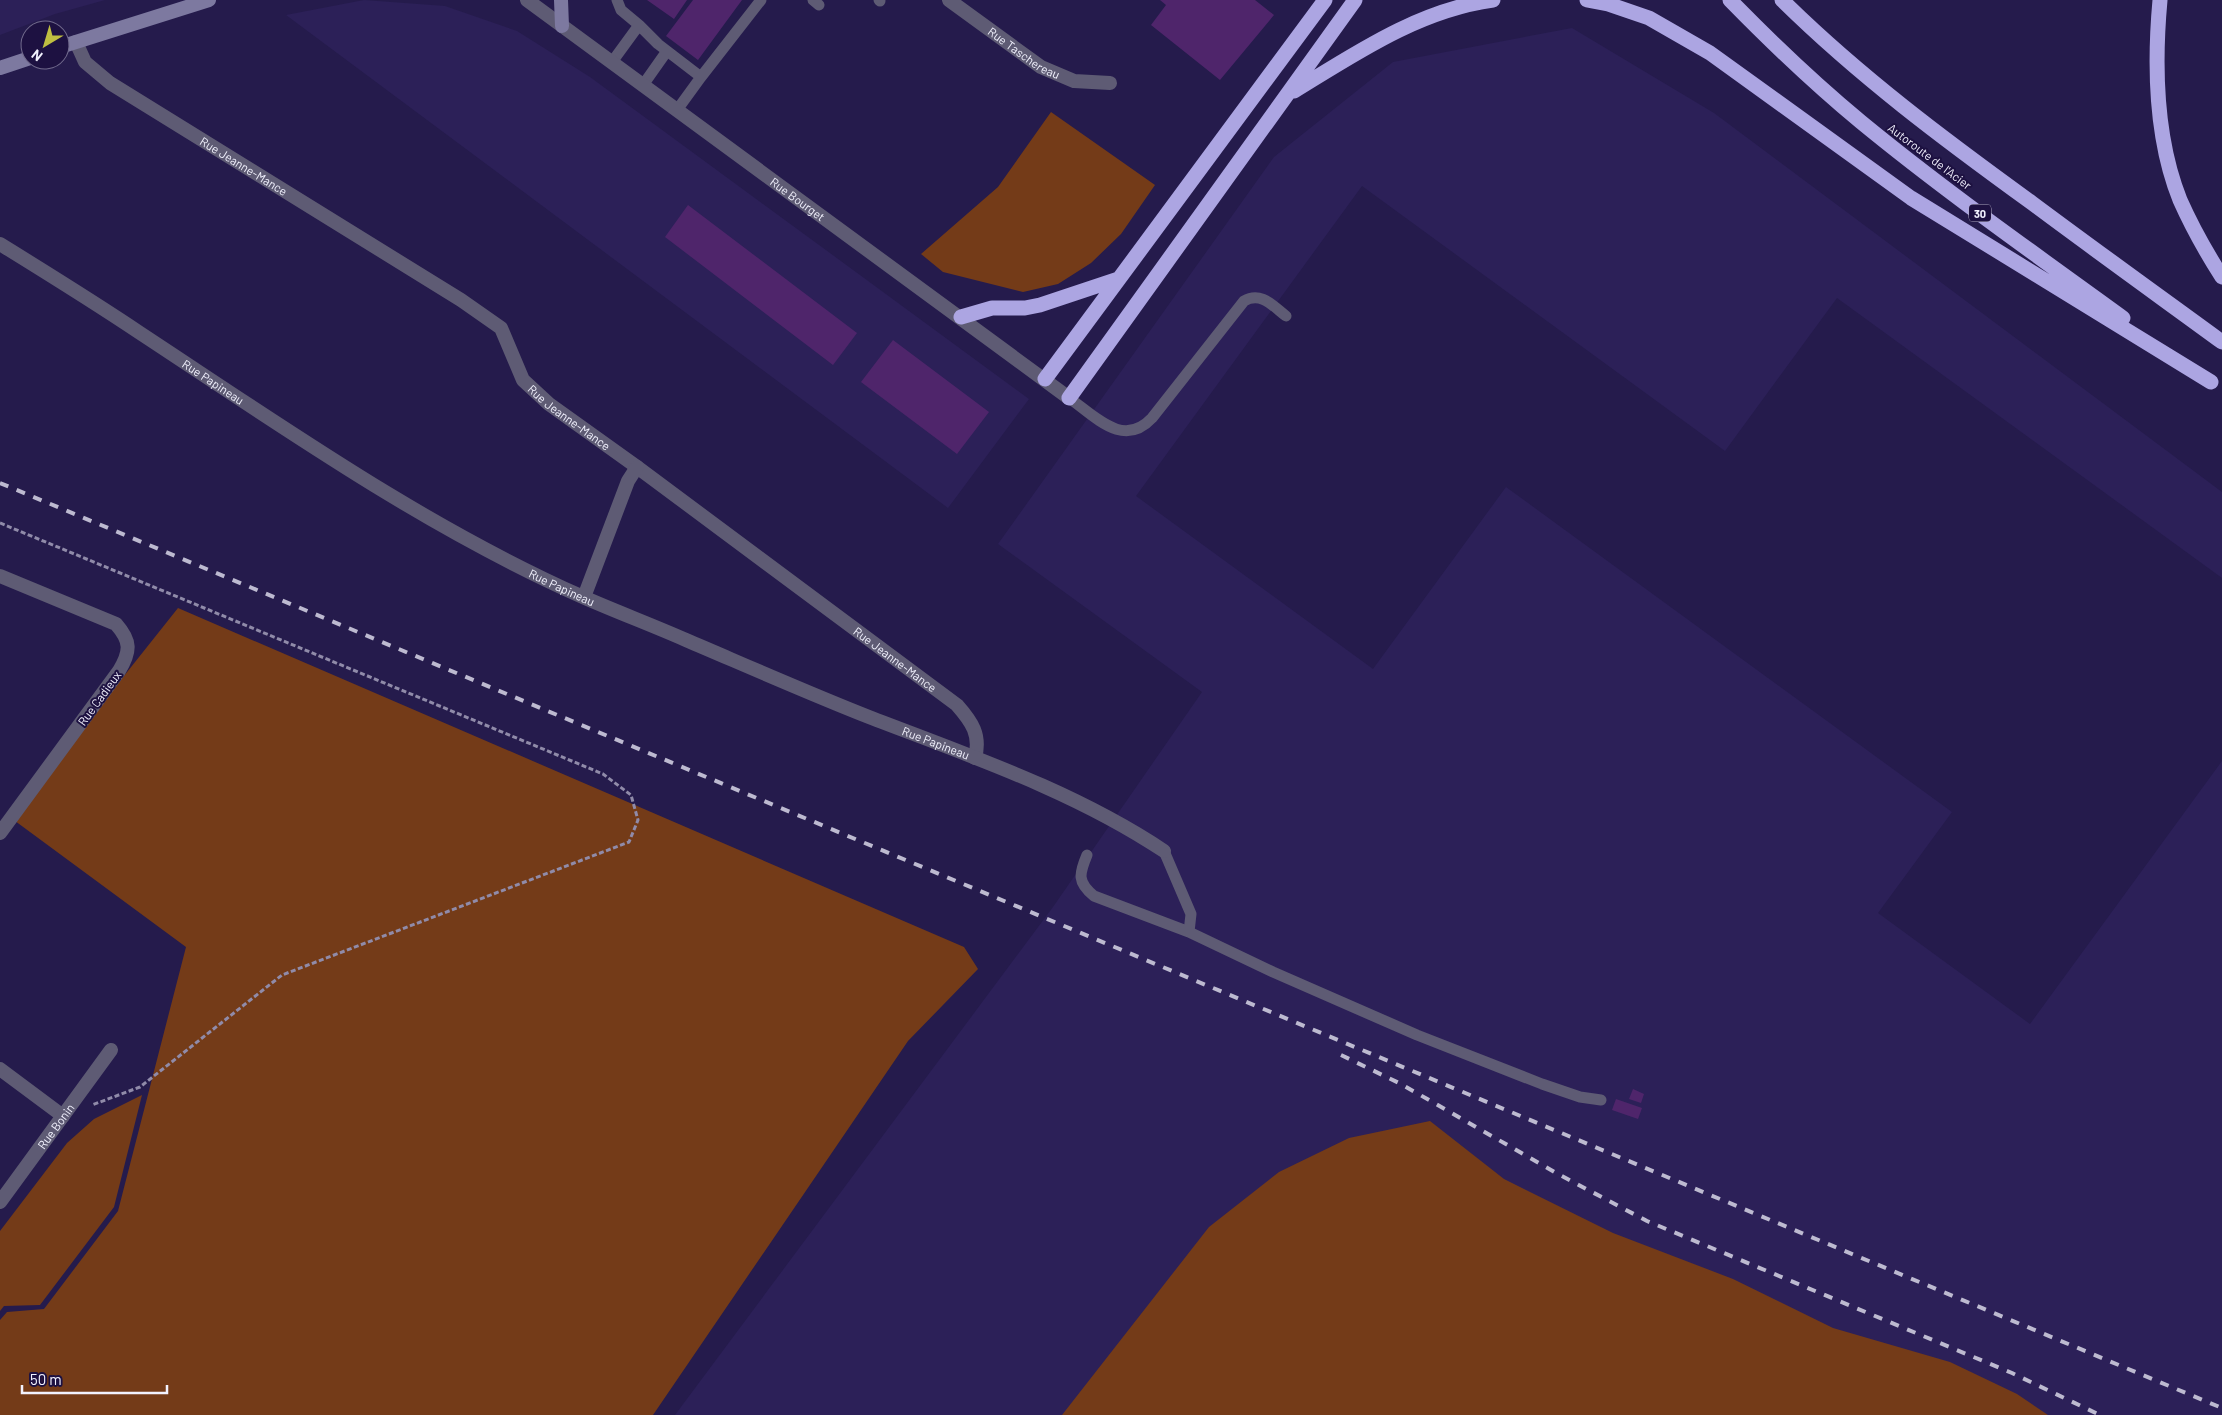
<svg xmlns="http://www.w3.org/2000/svg" width="2222" height="1415" font-family="Barlow,sans-serif">
	<style>
		.built { fill: #2c2058 }
		.green { fill: #743b18 }
		.building { fill: #4f256b }
		.lines { fill: none; stroke-linecap: round; stroke-linejoin: round }
		.path { stroke: #908ba9; stroke-width: 3; stroke-dasharray: 5 2.5; stroke-linecap: butt }
		.service { stroke: #5e5b74; stroke-width: 11 }
		.minor { stroke: #5e5b74; stroke-width: 14 }
		.tertiary { stroke: #5e5b74; stroke-width: 14 }
		.secondary { stroke: #7d79a0; stroke-width: 14 }
		.motorway { stroke: #aca5e2; stroke-width: 15 }
		.rail { stroke: #bdbad0; stroke-width: 4; stroke-dasharray: 9 9; stroke-linecap: butt }
		.labels { text-anchor: middle; dominant-baseline: central; stroke-width: 4; stroke-linejoin: round; paint-order: stroke }
		.shield { fill: #1d1141; stroke: #b2aec5; stroke-width: 1 }
		.shield-label { font-size: 11px; font-weight: bold; fill: #f2f2fe }
		.street-label { font-size: 12px; fill: #f2f2fe; stroke: #1d1141 }
	</style>
	<rect width="100%" height="100%" fill="#251b4c"/>
	<path class="built" d="M0 0H105L55 14 0 35Z
		M364 0 445 6 517 31 590 77 1029 399 948 508 286 15Z
		M1572 28 1714 113 2222 492V578L1837 298 1725 451 1362 186 1136 496 1373 669 1506 487 1952 812 1878 913 2030 1024 2222 761V1415H675L1053 907 1202 692 998 544 1274 157 1393 62Z"/>
	<path class="green" d="M1051 112 1155 185 1121 234 1091 263 1058 284 1023 292 943 272 921 254 998 187Z
		M178 608 964 947 978 969 908 1041 653 1415H0V1320L7 1312 44 1309 118 1211 186 947 11 818Z
		M142 1095 114 1207 40 1305 4 1306 0 1311V1231L67 1143 94 1119Z
		M1430 1121 1504 1179 1613 1233 1733 1279 1833 1328 1950 1362 2017 1394 2048 1415H1062L1209 1227 1279 1172 1349 1138Z"/>
	<path class="building" d="M647 0H687L674 19Z
		M693 0H742L698 60 666 36Z
		M1160 0H1255L1274 15 1220 80 1151 25 1166 5Z
		M688 205 857 333 833 365 665 237Z
		M893 340 989 412 957 454 861 382Z
		M1633 1089 1644 1094 1641 1103 1629 1099Z
		M1616 1099 1642 1108 1638 1119 1612 1110Z"/>
	<g class="lines">
		<path class="path" d="M0 523 603 774 631 795 638 820 629 842 282 975 140 1087 92 1105"/>
		<path class="service" d="M813 0 819 5
			M879 0 880 1
			M639 25 658 44 701 77 677 110
			M612 62 639 25 621 10 617 0
			M701 77 761 0
			M643 85 667 51
			M1069 398C1095 416 1123 449 1152 418L1244 301C1261 291 1273 306 1286 316
			M1164 851 1191 914 1189 932
			M1087 855C1079 874 1077 882 1094 896L1189 932 1273 972 1417 1035 1542 1084 1580 1097 1601 1100"/>
		<g class="minor">
			<path id="s1" d="M949 0 1041 67 1074 81 1110 83"/>
			<path id="s2" d="M76 42 85 62 110 83 461 300 501 328 523 380 549 404 637 467 957 705C972 722 981 735 975 758"/>
			<path id="s3" d="M0 244C47 273 94 302 140 333 283 427 425 527 583 597 617 612 652 625 686 640 747 666 808 693 869 717 970 756 1074 791 1164 851"/>
			<path d="M0 576 116 624C131 641 131 651 119 671L0 833"/>
			<path d="M584 597 628 481 637 467"/>
			<path d="M0 1069 63 1116"/>
			<path id="s4" d="M0 1202 111 1050"/>
		</g>
		<path class="tertiary" id="s5" d="M527 0 1069 398"/>
		<path class="secondary" d="M561 0 562 26
			M60 47 209 0
			M0 68 30 58"/>
		<path class="motorway" d="M1587 0 1608 4 1649 18 1710 53 1911 198 2211 382
			M1730 0C1772 43 1815 84 1861 122 1945 191 2035 254 2123 318
			M1782 0C1859 76 1945 140 2032 203 2095 250 2159 296 2222 342
			M2160 0C2154 66 2155 138 2180 200 2192 227 2206 252 2222 277
			M1294 91C1356 53 1419 10 1493 0
			M961 317 992 308H1025L1040 305 1118 279
			M1045 379 1325 0
			M1069 398 1355 0"/>
		<path class="rail" d="M0 483 2222 1408
			M1341 1055 1401 1084 1558 1174 1647 1221 2012 1373 2100 1415"/>
	</g>
	<g class="labels">
		<rect class="shield" x="1969" y="204.5" width="22" height="17" rx="4"/>
		<g class="shield-label">
			<text x="1980" y="213">30</text>
		</g>
		<g class="street-label">
			<text stroke="none"><textPath href="#s1" startOffset="92">Rue Taschereau</textPath></text>
			<text transform="translate(1930 156) rotate(37)">Autoroute de l'Acier</text>
			<text stroke="none"><textPath href="#s2" startOffset="212">Rue Jeanne-Mance</textPath></text>
			<text stroke="none"><textPath href="#s5" startOffset="336">Rue Bourget</textPath></text>
			<text stroke="none"><textPath href="#s3" startOffset="254">Rue Papineau</textPath></text>
			<text stroke="none"><textPath href="#s2" startOffset="632">Rue Jeanne-Mance</textPath></text>
			<text stroke="none"><textPath href="#s3" startOffset="659">Rue Papineau</textPath></text>
			<text stroke="none"><textPath href="#s2" startOffset="1038">Rue Jeanne-Mance</textPath></text>
			<text transform="translate(99 698) rotate(-54)">Rue Cadieux</text>
			<text stroke="none"><textPath href="#s3" startOffset="1064">Rue Papineau</textPath></text>
			<text stroke="none"><textPath href="#s4" startOffset="94">Rue Bonin</textPath></text>
		</g>
	</g>
	<g transform="translate(45 45) rotate(218)"><circle r="24" fill="#1d1141" stroke="#726b8d"/>
	<path d="M0-4L9 19L0 12L-9 19Z" fill="#bfbe41"/>
	<text y="-8" font-size="14" font-weight="bold" text-anchor="middle" fill="#f2f2fe">N</text>
	</g>
	<path d="M22 1385v8h145v-8" fill="none" stroke="#f2f2fe" stroke-width="2.5"/>
	<text x="30" y="1385" font-size="15" fill="#f2f2fe" stroke="#1d1141" stroke-width="4" paint-order="stroke">50 m</text>
</svg>
